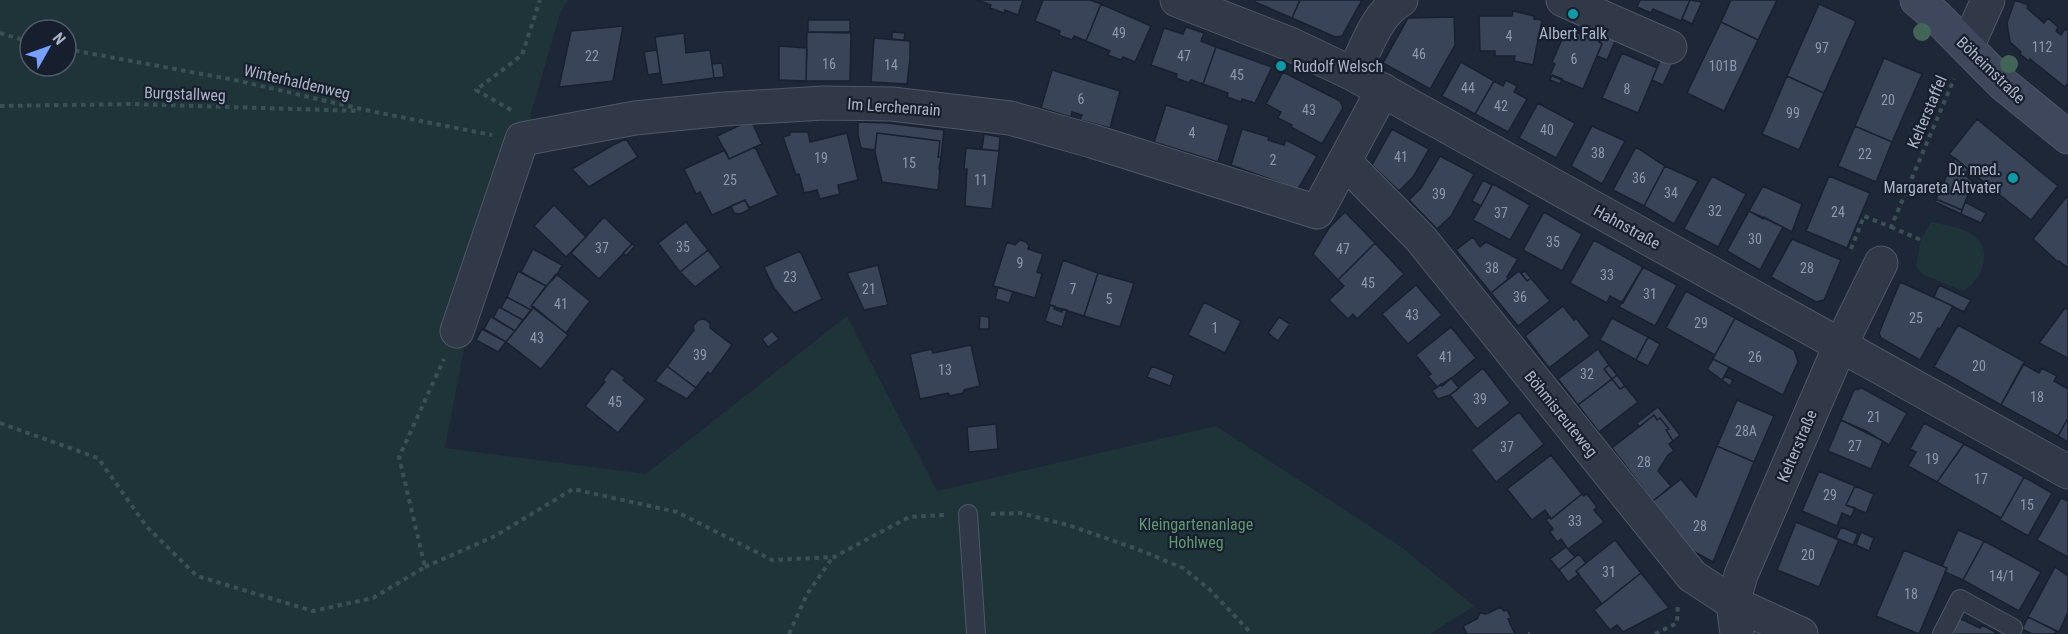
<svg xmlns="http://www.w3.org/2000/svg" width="2068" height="634" font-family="'Roboto Condensed',sans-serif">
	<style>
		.green { fill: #1f3439; fill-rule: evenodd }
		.building { fill: #394459; stroke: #19202f; stroke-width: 1.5 }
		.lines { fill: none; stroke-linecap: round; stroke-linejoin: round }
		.lane-casing { stroke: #4f5667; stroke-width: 20 }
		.street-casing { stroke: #4f5667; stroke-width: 35 }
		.secondary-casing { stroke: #4f5667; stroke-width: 35 }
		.path { stroke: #3a5054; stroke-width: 4; stroke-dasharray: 4.5 4.5; stroke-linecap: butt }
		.lane { stroke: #313949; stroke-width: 18 }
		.street { stroke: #313949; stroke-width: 33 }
		.secondary { stroke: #3e475c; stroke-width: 33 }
		.tree { fill: #426558 }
		.culture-dot { fill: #0f9aa8; stroke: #171e2d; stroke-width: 2 }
		.labels { text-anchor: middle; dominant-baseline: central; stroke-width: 4.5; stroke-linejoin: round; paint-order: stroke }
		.number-label { font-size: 14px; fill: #8e97ab }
		.poi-label { font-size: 16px; fill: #abb3c6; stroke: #171e2d }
		.street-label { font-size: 16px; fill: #abb3c6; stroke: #171e2d }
		.park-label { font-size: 16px; fill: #609872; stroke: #171e2d }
	</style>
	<rect width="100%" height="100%" fill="#1d2738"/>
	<path class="green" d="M0 0H569L561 10 531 113 521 193 464 349 445 448 646 474 847 316 937 491 1216 426 1400 546 1474 606 1430 634H0ZM30 30H66V66H30Z
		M1931 222C1945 225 1961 227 1973 235 1994 250 1982 281 1963 291L1922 274 1916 266 1921 240Z"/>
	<path class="building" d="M977 0H1023L1018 15 1005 10 1004 13 990 8 991 5Z
		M1043 0H1090L1101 4 1086 41 1074 36 1072 40 1059 35 1060 31 1035 21Z
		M1256 0H1300L1292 18 1255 2Z
		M1300 0H1362L1342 36 1335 37 1292 18Z
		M1640 0H1690L1681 21 1653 9 1651 13 1637 7Z
		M1690 0 1702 2 1692 24 1682 19Z
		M1731 0H1777L1758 40 1721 22Z
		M2015 0 2028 5 2027 8 2044 23 2048 18 2058 27 2056 31 2061 35 2065 29 2068 31V83L2065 87 2030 59 2029 61 2020 54 2021 52 2010 42 2007 23Z
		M1101 4 1151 26 1135 62 1123 57 1121 60 1108 55 1110 51 1086 41Z
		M1819 4 1856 21 1824 93 1787 76Z
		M1513 11 1534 16V19L1542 20 1533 65 1514 61 1515 56H1495V51H1480L1479 16H1512Z
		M1454 17 1455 45 1430 89 1383 63 1408 18Z
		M808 20H850V33L808 32Z
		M1721 22 1758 40 1724 111 1687 93Z
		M623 26 613 81 559 87 571 31Z
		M1186 27 1204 33 1201 41 1216 47 1203 84 1191 80 1189 83 1176 78 1177 74 1151 65 1164 28 1183 34Z
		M1567 28 1585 36 1593 35 1602 44 1583 89 1550 75 1555 64 1552 62Z
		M807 32H851L850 81H806Z
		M892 32 905 33 904 40 892 39Z
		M684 33 686 53 710 50 714 78 662 85 655 37Z
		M1602 34 1616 39 1607 60 1597 56 1602 44 1599 42Z
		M874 38 910 41V58L907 84 871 82Z
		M779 46 807 48 806 81 779 80Z
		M1216 47 1272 67 1255 103 1242 99 1241 102 1227 97 1228 93 1203 84Z
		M657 50 660 73 648 75 644 52Z
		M1622 53 1657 68 1638 113 1602 98Z
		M1662 56 1674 61 1663 85 1652 80Z
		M1884 58 1922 74 1892 142 1855 126Z
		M1461 62 1494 81 1475 114 1442 96Z
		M722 63 724 77 714 78 712 64Z
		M1052 70 1120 91 1110 128 1080 120 1082 115 1072 112 1071 117 1041 108Z
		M1283 72 1340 101 1343 108 1322 144 1291 127 1292 125 1278 118 1281 112 1266 104Z
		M1552 75 1562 79 1560 84 1550 80Z
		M1787 76 1824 93 1799 150 1762 134Z
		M1506 80 1517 86 1514 92 1527 99 1508 132 1475 114 1494 81 1503 86Z
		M1538 103 1575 123 1556 158 1519 138Z
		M1166 105 1229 125 1218 162 1154 142Z
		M1977 119 2058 186 2031 220 1949 154Z
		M751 120 762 144 729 159 717 136Z
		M858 122 888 123 944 130 941 157H938L940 141 877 133 875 150 861 148 858 135Z
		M1592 126 1625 141 1602 184 1571 166Z
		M1855 126 1892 142 1876 182 1838 166Z
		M1242 129 1269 137 1268 140 1284 145 1286 140 1317 156 1298 189 1231 165Z
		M1392 129 1429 149 1413 177 1399 191 1372 165Z
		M790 132H808L810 142 847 133 858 180 838 185 840 194 820 199 817 190 804 193 799 174 796 175 783 137 790 135Z
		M877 133 940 141 938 157H941L939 169H940L938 190 882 182 875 152Z
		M984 134 1000 137 999 151 982 149Z
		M626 139 638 157 589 187 572 169 613 145Z
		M755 147 778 195 749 208 745 200 712 215 700 192 696 194 684 169 725 150 729 159Z
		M1636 147 1665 166 1644 206 1613 190Z
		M966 148 999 151 992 209 965 206 967 169H964Z
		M1440 156 1474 174 1451 216 1437 229 1409 200 1421 188Z
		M1955 158 1968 169 1965 175 1973 182 1962 210 1936 199Z
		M1665 166 1698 181 1674 224 1644 206Z
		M1712 176 1746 194 1718 247 1684 229Z
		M1829 176 1870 193 1847 248 1806 231Z
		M1483 180 1492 185 1481 206 1472 201Z
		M1493 184 1530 205 1510 240 1473 220Z
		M1763 186 1802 204 1792 232 1764 217 1763 219 1749 211Z
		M2068 195V268L2059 261 2058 262 2033 239Z
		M1936 199 1962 210 1961 214 1935 202Z
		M745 200 750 209 740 214 734 213 731 206Z
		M1965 202 1986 213 1981 223 1961 214Z
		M554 205 586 237 566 257 534 226Z
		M1749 211 1783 227 1760 270 1727 251Z
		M1345 212 1375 243 1338 280 1313 254 1329 228Z
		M1544 212 1582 234 1562 271 1523 250Z
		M604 217 632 244 599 279 571 253Z
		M686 222 708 250 680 272 658 243Z
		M1473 237 1480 247 1486 242 1518 259 1507 277 1508 279 1491 293 1456 250Z
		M1792 239 1841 260 1824 300 1816 302 1771 277Z
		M1020 240 1026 242 1029 246 1028 249 1043 254 1037 272 1042 274 1035 298 993 286 1007 242 1015 245Z
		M1594 240 1643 267 1623 303 1610 296 1607 303 1570 283Z
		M1375 243 1404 274 1357 319 1353 314 1348 319 1329 300 1344 286 1338 280Z
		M632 244 635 246 626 256 623 253Z
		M533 249 562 265 557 275 546 286 521 272Z
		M708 250 721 267 695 287 680 272Z
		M800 251 822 299 794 313 774 288 764 267Z
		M1063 260 1098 273 1084 316 1049 305Z
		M878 265 888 305 864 310 847 273Z
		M1643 267 1677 285 1655 326 1619 307Z
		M518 271 546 286 531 306 534 307 531 310 507 297Z
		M1519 271 1527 281 1531 278 1550 301 1518 326 1491 293Z
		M1525 271 1531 278 1527 281 1521 273Z
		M1098 273 1134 283 1120 327 1084 316Z
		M556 274 590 301 566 333 531 306Z
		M1900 282 1953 306 1940 329 1938 328 1920 360 1881 338 1879 333Z
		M1416 285 1442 315 1408 344 1382 314Z
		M1939 285 1971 300 1964 312 1934 297Z
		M998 287 1013 292 1009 303 995 299Z
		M1686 291 1735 318 1715 355 1666 328Z
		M507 297 531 310 523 320 501 308Z
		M1204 302 1241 321 1225 353 1188 335Z
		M1050 305 1055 306 1054 309 1062 312 1063 309 1067 310 1062 327 1045 321Z
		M1563 306 1574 320 1576 318 1590 336 1549 368 1525 336Z
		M499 307 523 320 515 331 493 318Z
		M534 307 568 335 541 369 506 342Z
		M2065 308 2068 310V358L2039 343Z
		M491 316 515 331 506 342 484 329Z
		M980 316 989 317V329H979Z
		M1279 317 1290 324 1278 341 1268 333Z
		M1612 318 1648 337 1636 360 1600 340Z
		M1735 318 1794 350 1798 362 1783 395 1713 359Z
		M704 319 710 323V328L732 345 711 374 708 372 696 388 667 366 694 330 693 326 698 320Z
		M1958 325 2025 362 2001 405 1934 367Z
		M1451 327 1476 358 1442 386 1441 384 1437 387 1428 376 1431 374 1416 355Z
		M482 329 506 342 498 352 476 340Z
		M772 331 779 339 768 347 762 339Z
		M1648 337 1660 344 1648 366 1636 360Z
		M971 345 980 386 964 390 963 393 950 396 948 393 920 399 910 354 932 349 933 353Z
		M1598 349 1609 365 1604 369 1612 379 1578 405 1558 379Z
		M1713 359 1729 367 1722 380 1707 369Z
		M2023 364 2039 373 2042 368 2057 376 2054 381 2068 389V418L2058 436 2001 405Z
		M1609 365 1617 375 1612 379 1604 369Z
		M667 366 696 388 687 399 655 381Z
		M1152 366 1174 375 1170 386 1147 377Z
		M612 368 625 378 623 380 646 399 618 433 585 406 605 382 603 380Z
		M1483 368 1510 403 1477 429 1450 395Z
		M1617 375 1625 386 1620 389 1612 379Z
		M1725 376 1733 380 1730 386 1722 380Z
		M1451 378 1459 388 1450 395 1438 399 1432 391Z
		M1612 379 1620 389 1625 386 1638 402 1599 432 1578 405Z
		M1862 388 1907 413 1889 445 1866 431 1841 420 1854 390Z
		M1737 400 1774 416 1754 462 1717 446Z
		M1658 407 1680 435 1673 441 1666 430 1669 429 1660 418 1657 420 1654 415 1639 427 1637 423Z
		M1519 412 1544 444 1496 482 1471 450Z
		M1654 415 1657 420 1660 418 1669 429 1666 430 1673 441 1669 444 1674 451 1668 455 1658 471 1671 486 1653 501 1612 448Z
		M2068 418V442L2058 436Z
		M1841 420 1883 441 1871 469 1828 451Z
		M1924 423 1964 444 1937 482 1908 466 1916 452 1910 449Z
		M996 424 998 449 969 452 967 427Z
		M1964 444 2024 477 2001 518 1937 482Z
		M1717 446 1754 462 1713 562 1693 551 1653 501 1681 479 1696 497Z
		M1551 455 1582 494 1551 519 1545 510 1532 520 1507 489Z
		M1819 471 1855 486 1846 505 1855 508 1851 517 1842 513 1837 526 1802 511Z
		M2024 477 2052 493 2028 536 2000 520Z
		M1855 486 1874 494 1866 513 1846 505Z
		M1582 494 1584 496 1587 494 1597 507 1594 510 1604 522 1568 549 1561 539 1557 542 1550 532 1553 529 1546 520 1550 517 1551 519Z
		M2061 498 2068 501V557L2037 540Z
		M1796 522 1839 540 1819 587 1777 570Z
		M1841 527 1858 534 1853 545 1836 538Z
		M1958 530 1984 541 1963 580 1945 572 1947 568 1942 566Z
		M1861 532 1874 538 1869 551 1856 545Z
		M1615 540 1641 573 1602 604 1576 571Z
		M1984 541 2041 572 2019 611 1963 580Z
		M1566 547 1575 557 1559 570 1550 559Z
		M1904 550 1947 568 1919 634 1876 616Z
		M1579 554 1586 563 1576 571 1579 574 1568 582 1559 570Z
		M2055 567 2068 576V612L2059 632 2028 617Z
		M1641 573 1669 608 1623 632 1617 625 1610 630 1594 610Z
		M1501 607 1504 611 1507 610 1511 618 1508 619 1515 634H1467L1463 626 1477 619 1480 613 1486 614Z
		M1957 617 1980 628 1982 625 1995 632V634H1948Z
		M2028 617 2056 631 2055 634H2032L2022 629Z"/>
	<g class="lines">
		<defs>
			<path id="lane" d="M968 514 976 634
				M1942 634 1960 599 2013 628"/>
			<path id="street" d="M1177 0 1290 44 1353 74 2068 472
				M1563 0 1670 47
				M1967 47 1988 0
				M1353 74C1366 49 1376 14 1401 0
				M1345 162 1421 239 1692 576 1733 603 1801 634
				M457 331 522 139 635 118 724 109 823 103 892 104 1010 118 1092 141 1317 212 1383 90
				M1737 634 1733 603 1741 575 1840 346 1881 263"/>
			<path id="secondary" d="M1917 0 1937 17 2003 84 2068 137"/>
		</defs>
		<use href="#lane" class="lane-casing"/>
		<use href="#street" class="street-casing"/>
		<use href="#secondary" class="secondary-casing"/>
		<path class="path" d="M0 33 30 42
			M66 49 235 80 370 111 492 135
			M0 106 131 104 360 111
			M511 110 476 90 522 55 540 0
			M1891 227 1921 240
			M1851 249 1864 216 1891 227 1954 79
			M0 423 98 458 147 527 197 576 313 611 373 598 425 567 399 457 444 359
			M991 514 1020 513 1068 525 1137 549 1183 568 1209 589 1252 634
			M425 567 495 536 573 489 677 512 772 560 834 557 909 517 945 515
			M789 634 807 594 833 557
			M1528 634H1530
			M1655 634 1677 623 1678 603"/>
		<use href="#lane" class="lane"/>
		<use href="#street" class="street"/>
		<use href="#secondary" class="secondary"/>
	</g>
	<g class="tree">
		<circle cx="1922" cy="32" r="9"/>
		<circle cx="2009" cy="64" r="9"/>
	</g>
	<g class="culture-dot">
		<circle cx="1573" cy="14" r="6"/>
		<circle cx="1281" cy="66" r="6"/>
		<circle cx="2013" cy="178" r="6"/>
	</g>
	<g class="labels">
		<g class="number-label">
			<text x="1119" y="33">49</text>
			<text x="1509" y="36">4</text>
			<text x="2042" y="47">112</text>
			<text x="1822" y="48">97</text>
			<text x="1419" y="54">46</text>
			<text x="592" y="56">22</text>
			<text x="1184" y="56">47</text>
			<text x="1574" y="59">6</text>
			<text x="829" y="64">16</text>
			<text x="891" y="65">14</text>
			<text x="1723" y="66">101B</text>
			<text x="1237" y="75">45</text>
			<text x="1468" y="88">44</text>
			<text x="1627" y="89">8</text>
			<text x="1081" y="99">6</text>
			<text x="1888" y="100">20</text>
			<text x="1501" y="106">42</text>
			<text x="1309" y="110">43</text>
			<text x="1793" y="113">99</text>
			<text x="1547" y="130">40</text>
			<text x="1192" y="133">4</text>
			<text x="1598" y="153">38</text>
			<text x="1865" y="154">22</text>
			<text x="1401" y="157">41</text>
			<text x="821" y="158">19</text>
			<text x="1273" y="160">2</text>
			<text x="909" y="163">15</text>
			<text x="1639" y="178">36</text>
			<text x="730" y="180">25</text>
			<text x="981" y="180">11</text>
			<text x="1671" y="193">34</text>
			<text x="1439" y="194">39</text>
			<text x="1715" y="211">32</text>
			<text x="1838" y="212">24</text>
			<text x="1501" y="213">37</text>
			<text x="1755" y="239">30</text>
			<text x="1553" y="242">35</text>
			<text x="683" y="247">35</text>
			<text x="602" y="248">37</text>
			<text x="1343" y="249">47</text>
			<text x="1020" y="263">9</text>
			<text x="1492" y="268">38</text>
			<text x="1807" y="268">28</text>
			<text x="1607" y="275">33</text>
			<text x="790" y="277">23</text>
			<text x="1368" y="283">45</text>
			<text x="869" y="289">21</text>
			<text x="1073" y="289">7</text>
			<text x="1650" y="294">31</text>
			<text x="1520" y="297">36</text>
			<text x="1109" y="299">5</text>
			<text x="561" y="304">41</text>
			<text x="1412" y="315">43</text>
			<text x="1916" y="318">25</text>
			<text x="1701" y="323">29</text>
			<text x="1215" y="328">1</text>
			<text x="537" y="338">43</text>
			<text x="700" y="355">39</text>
			<text x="1446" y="357">41</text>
			<text x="1755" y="357">26</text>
			<text x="1979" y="366">20</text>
			<text x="945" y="370">13</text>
			<text x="1587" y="374">32</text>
			<text x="2037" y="397">18</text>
			<text x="1480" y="399">39</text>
			<text x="615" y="402">45</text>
			<text x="1874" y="417">21</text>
			<text x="1746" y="431">28A</text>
			<text x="1855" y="446">27</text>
			<text x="1507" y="447">37</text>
			<text x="1932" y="459">19</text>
			<text x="1644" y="462">28</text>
			<text x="1981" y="479">17</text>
			<text x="1830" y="495">29</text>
			<text x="2027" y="505">15</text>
			<text x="1575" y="521">33</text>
			<text x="1700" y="526">28</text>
			<text x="1808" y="555">20</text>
			<text x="1609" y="572">31</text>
			<text x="2002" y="576">14/1</text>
			<text x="1911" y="594">18</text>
		</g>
		<g class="poi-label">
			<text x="1573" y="33">Albert Falk</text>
			<text x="1293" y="66" text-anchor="start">Rudolf Welsch</text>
			<text x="2001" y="169" text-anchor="end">Dr. med.<tspan x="2001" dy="18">Margareta Altvater</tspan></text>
		</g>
		<g class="street-label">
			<text transform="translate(1991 70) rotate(44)">Böheimstraße</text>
			<text transform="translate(297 82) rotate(13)">Winterhaldenweg</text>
			<text transform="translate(185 94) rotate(2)">Burgstallweg</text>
			<text transform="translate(894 107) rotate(4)">Im Lerchenrain</text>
			<text transform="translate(1927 112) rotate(-67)">Kelterstaffel</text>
			<text transform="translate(1627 227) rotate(29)">Hahnstraße</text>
			<text transform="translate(1561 414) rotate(51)">Böhmisreuteweg</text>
			<text transform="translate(1797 446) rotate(-67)">Kelterstraße</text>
		</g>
		<g class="park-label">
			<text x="1196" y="524">Kleingartenanlage<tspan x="1196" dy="18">Hohlweg</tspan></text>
		</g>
	</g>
	<g transform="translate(48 48) rotate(50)"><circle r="28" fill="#171e2d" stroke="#525a6a" stroke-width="1.5"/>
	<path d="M0-4.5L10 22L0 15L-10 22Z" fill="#77a0ff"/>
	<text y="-9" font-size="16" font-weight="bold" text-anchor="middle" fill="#abb3c6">N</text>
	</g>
</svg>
